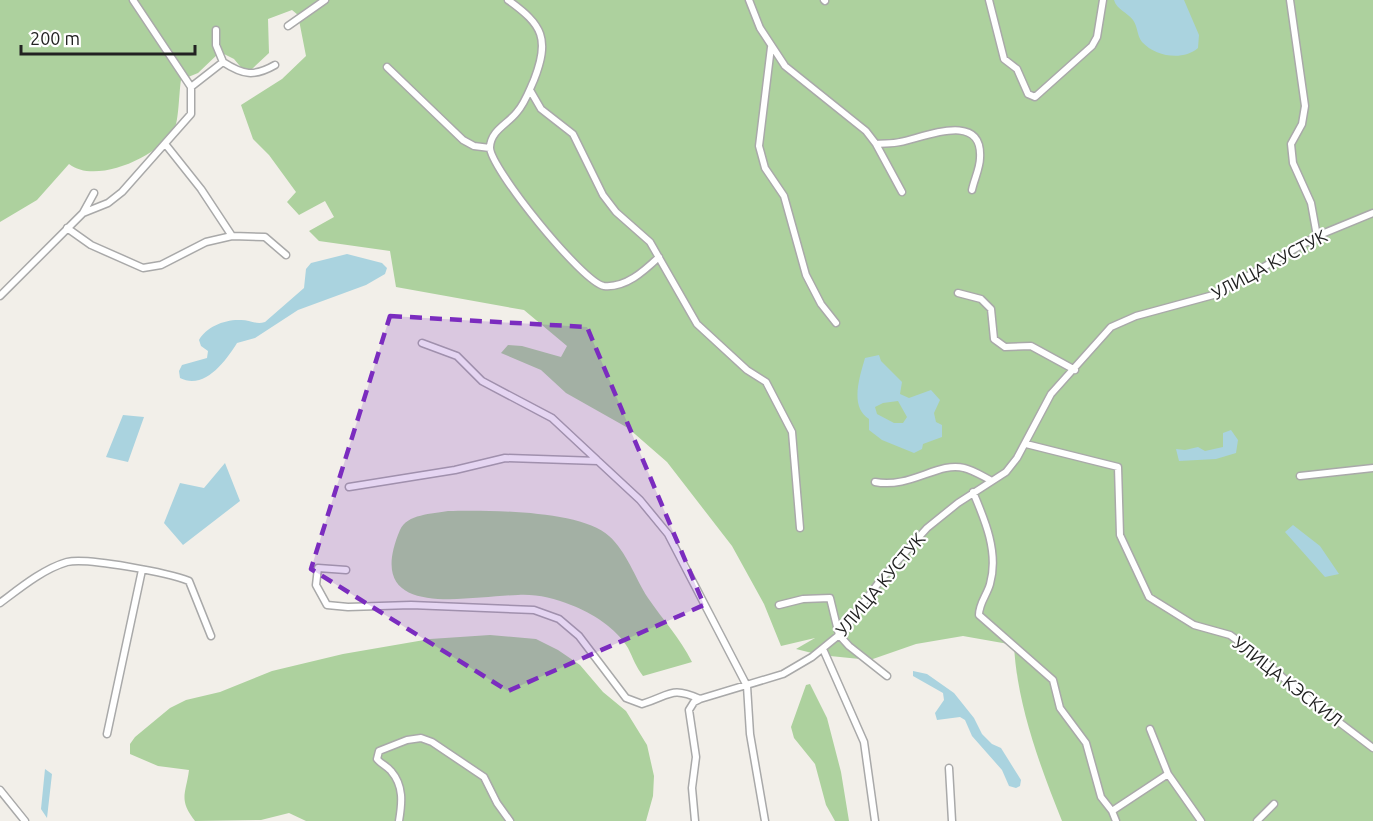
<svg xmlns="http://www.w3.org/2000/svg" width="1373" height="821" font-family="Ubuntu,sans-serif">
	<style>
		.forest { fill: #add19e }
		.water { fill: #aad3df; fill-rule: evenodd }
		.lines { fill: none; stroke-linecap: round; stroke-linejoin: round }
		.street-casing { stroke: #a9a9a9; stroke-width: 9 }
		.street { stroke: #fff; stroke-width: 6 }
		.marked { fill: #7b2cbf; fill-opacity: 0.2; stroke: #7b2cbf; stroke-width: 4.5; stroke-dasharray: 12 8; stroke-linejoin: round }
		.labels { text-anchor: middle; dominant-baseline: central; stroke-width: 4.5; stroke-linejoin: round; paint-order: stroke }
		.street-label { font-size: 18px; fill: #222; stroke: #fff }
	</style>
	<rect width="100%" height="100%" fill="#f2efe9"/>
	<path class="forest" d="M0 0H1373V821H1062C1040 766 1017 705 1014 645L963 636 916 644 870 660 820 655 796 649 815 638 781 646 764 604 732 546 667 462 628 428 566 393 541 370 501 353 508 345 522 346 561 357 567 346 524 310 396 287 390 251 319 241 309 231 334 217 325 201 299 215 287 202 296 192 269 155 253 139 241 105 282 79 306 56 298 15 292 10 268 19 269 53 252 69 244 71 234 59 220 52 198 73 181 80C179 91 179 121 174 130 158 157 95 185 69 164L37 200 0 222Z
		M448 511C486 510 581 510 609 536 627 552 635 578 648 598 663 620 680 638 692 662L643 676C636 667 633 658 628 648 616 628 592 613 571 605 554 598 536 594 518 595 467 596 361 622 400 530 407 514 432 514 448 511Z
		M490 635 536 639 558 650 580 665 603 692 626 711 647 745 654 776 653 796 646 821H306L289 813 261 820 195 821C178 799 186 794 189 770L158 766 130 754V744L135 737 170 708 186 700 220 692 272 671 343 654 430 639Z
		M810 684 827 718 841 772 849 821H835L826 805 815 764 794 738 791 727 806 685Z"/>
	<path class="water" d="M1114 0H1184L1199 35 1198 48C1183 61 1156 57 1142 42 1137 36 1138 27 1133 20 1127 12 1117 10 1114 0Z
		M347 254 382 263 387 268 385 274 366 285 298 310 255 338 237 343C227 359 205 391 180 378L179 371 182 365 207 358 208 351 201 346 199 340C206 327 225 319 241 320 250 320 256 325 265 322L304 288 306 269 311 263Z
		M879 355 881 361 902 382 900 394 909 398 931 390 940 400 934 413 936 422 942 425V437L923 444 922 449 914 453 882 440 869 430V419C849 407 860 376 865 358ZM898 401 907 417 903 423H894L877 414 875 407 883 403Z
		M123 415 144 417 128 462 106 457Z
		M1231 430 1238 440 1236 453 1216 459 1179 461 1176 449 1185 450 1198 447 1205 451 1223 447V433Z
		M225 463 240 501 183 545 164 523 180 483 204 488Z
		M1293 525 1320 546 1339 574 1325 577 1285 532Z
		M913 671 927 674 954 693 974 718 982 734 992 744 1001 748 1021 780 1020 786 1016 788 1009 786 1002 770 972 736 965 720 960 717 937 720 935 713 944 700 943 693 913 676Z
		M45 769 52 774 47 818 41 809Z"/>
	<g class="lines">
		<defs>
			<path id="street" d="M508 0C543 25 550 39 534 80 529 91 525 103 517 112 508 124 491 130 490 147 489 167 583 283 604 286 626 288 644 271 659 257
				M749 0 760 28 785 66 866 131 876 144 902 192
				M824 0 825 1
				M989 0 1004 59 1017 69 1028 94 1035 97 1092 46 1097 37 1103 0
				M1290 0 1305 106 1302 124 1291 144 1293 163 1311 203 1317 236
				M288 26 325 0
				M216 30V45L223 62
				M771 47 759 146 765 168 784 196 806 275 821 304 836 323
				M387 67 463 140 474 146 490 148
				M191 87 223 62C243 75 254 77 275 65
				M530 90 541 109 573 134 603 195 616 212 650 242 697 324 747 370 766 382 792 432 800 528
				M876 144C884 143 892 144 900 142 923 138 983 110 980 158 980 168 974 180 972 190
				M166 145 201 189 232 236
				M83 213 108 203 122 192 191 114V87L133 0
				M67 228 91 245 143 268 161 265 206 242 232 236 265 237 286 255
				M958 293 981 299 991 309 994 339 1005 347 1031 346 1075 370
				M0 296 83 213 94 193
				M422 343 457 356 482 381 552 418 597 460
				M1026 444 1118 467 1120 535 1149 597 1194 625 1230 635 1248 648 1306 697 1373 748
				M1300 476 1373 468
				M875 482C910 489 939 461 964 468 973 470 982 476 990 480
				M349 487 455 470 505 458 598 461 640 500 668 534 747 686 750 734 765 821
				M973 492C985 520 999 553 990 584 987 595 979 603 979 615L1053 680 1060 708 1086 743 1101 797 1112 811 1116 821
				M346 570 318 568 316 585 327 605 348 607 411 605 534 610 559 619 579 636 626 698 642 704C671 695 671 686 700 699L783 674 812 657 839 635 883 577 927 528 958 503 1006 472 1017 458 1051 394 1111 327 1136 316 1217 294 1317 236 1373 213
				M0 603C20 588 43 569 67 562 87 557 169 573 189 581L211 636
				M779 605 803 599 830 598 839 635 849 646 887 676
				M823 649 864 742 875 821
				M1150 729 1168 774
				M107 734 142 570
				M949 768 952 821
				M0 790 25 821
				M1112 811 1168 774 1201 821
				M399 821C402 803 404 786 391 771 387 766 381 764 377 759L379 751 407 740 421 738 432 742 484 777 497 803 510 821
				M695 821 692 788 696 757 689 710 694 702 700 699
				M1257 821 1274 804"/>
		</defs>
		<use href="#street" class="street-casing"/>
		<use href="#street" class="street"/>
	</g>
	<path class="marked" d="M390 316 587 327 704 605 508 691 311 569Z"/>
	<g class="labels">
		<g class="street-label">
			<text transform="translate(1269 264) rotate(-28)">УЛИЦА КУСТУК</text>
			<text transform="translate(880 584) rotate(-50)">УЛИЦА КУСТУК</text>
			<text transform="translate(1288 681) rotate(38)">УЛИЦА КЭСКИЛ</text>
		</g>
	</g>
	<path d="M21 45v9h174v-9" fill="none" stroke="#222222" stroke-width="3"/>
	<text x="30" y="45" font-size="18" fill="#222222" stroke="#ffffff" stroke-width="4.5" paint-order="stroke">200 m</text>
</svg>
